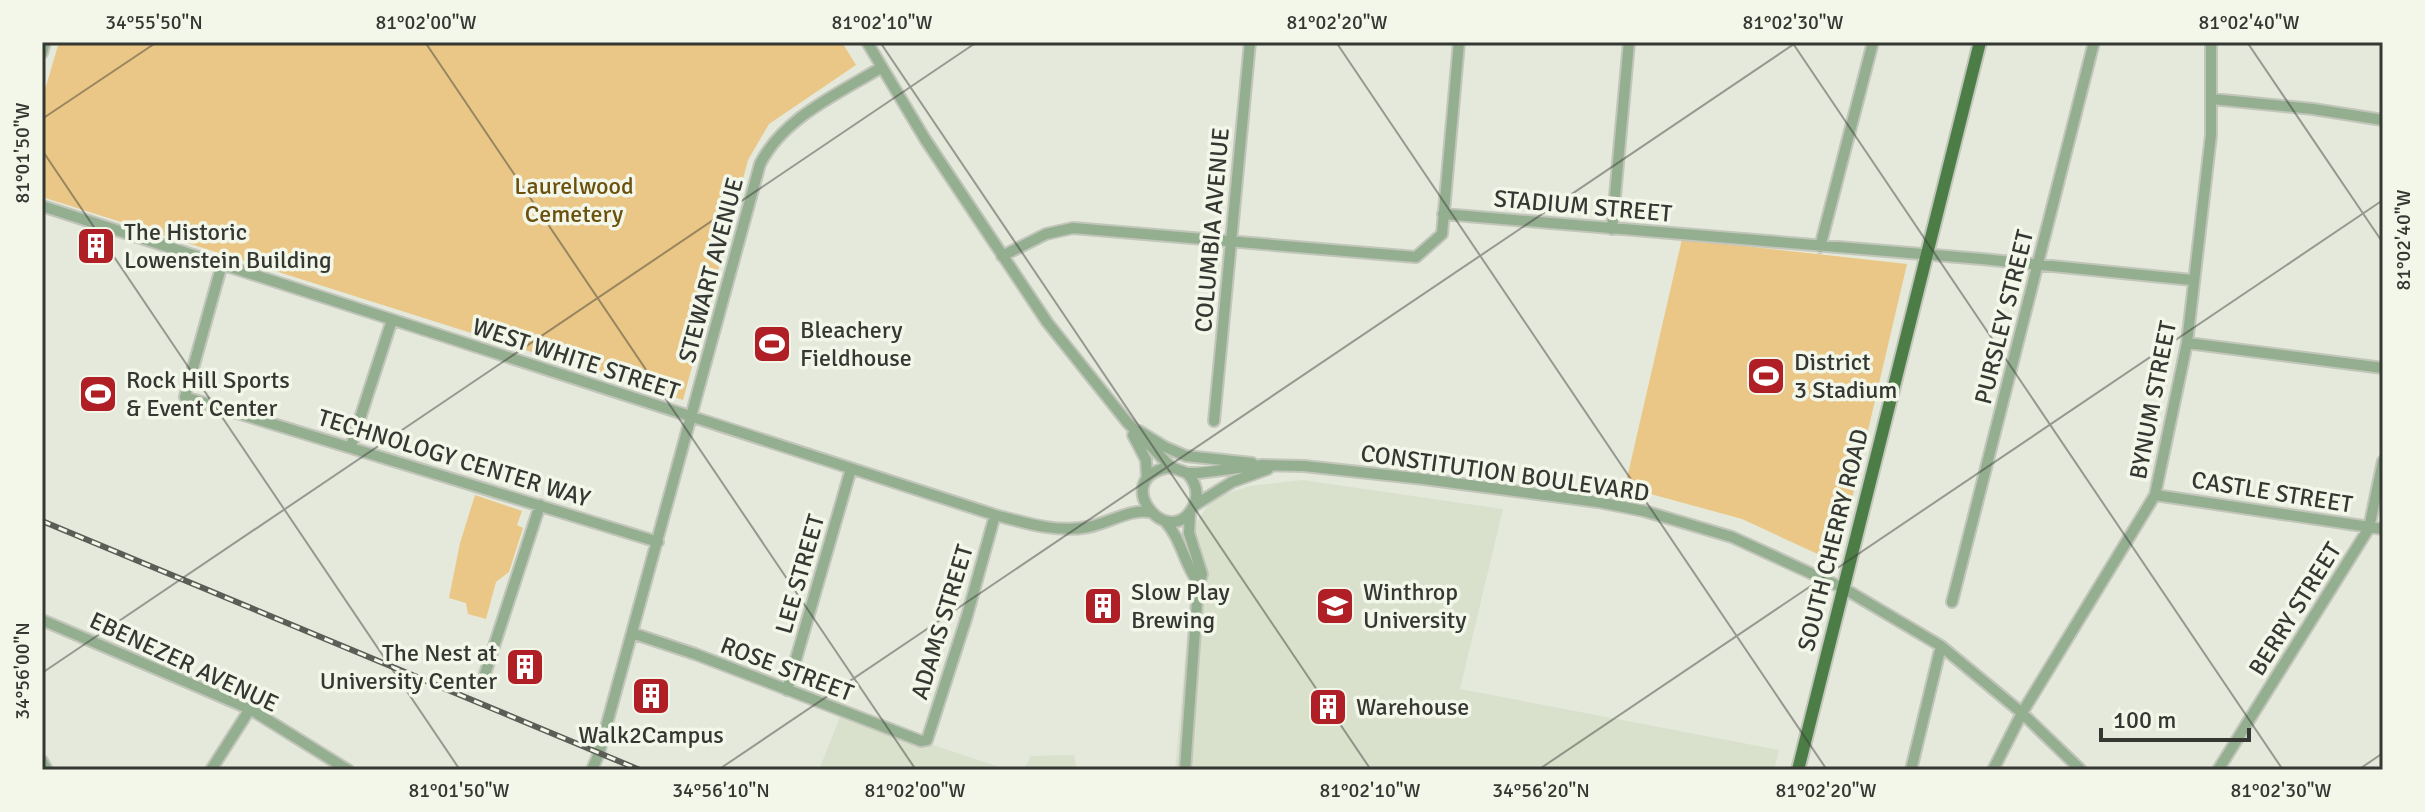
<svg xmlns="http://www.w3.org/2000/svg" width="2425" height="812" font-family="Signika,sans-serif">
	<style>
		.built { fill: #d9e0cc }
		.green { fill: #eac786 }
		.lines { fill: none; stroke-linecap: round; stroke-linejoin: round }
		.minor-casing { stroke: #c2c5ba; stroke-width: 14 }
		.major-casing { stroke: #c2c5ba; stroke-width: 16 }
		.minor { stroke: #94ae90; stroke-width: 10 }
		.major { stroke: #4d7d47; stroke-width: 12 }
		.rail-casing { stroke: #5b5e57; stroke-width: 6 }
		.rail { stroke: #f2f7e9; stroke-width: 3; stroke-dasharray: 9; stroke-linecap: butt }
		.ticks { fill: none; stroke: #353732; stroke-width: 2; stroke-opacity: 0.45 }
		.labels { text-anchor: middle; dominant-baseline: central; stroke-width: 7; stroke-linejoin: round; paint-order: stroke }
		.park-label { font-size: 24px; fill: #6c500e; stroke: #f2f7e9 }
		.street-label { font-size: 24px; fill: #353732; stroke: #f2f7e9 }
		.poi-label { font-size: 24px; fill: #353732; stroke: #f2f7e9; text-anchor: start }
		.neatline { fill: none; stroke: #353732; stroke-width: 3 }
		.ticks-label { font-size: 20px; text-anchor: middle; fill: #353732 }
	</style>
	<rect width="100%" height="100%" fill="#e5e9dc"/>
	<path class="built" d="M1302 480 1503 509 1460 689 1779 750 1774 770H1175L1197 522 1209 504 1225 494 1250 486Z
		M841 714 1008 770H819Z
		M1074 755 1077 770H1024L1031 756Z"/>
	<path class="green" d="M59 42H842L856 65 769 124 748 160 683 400 42 197V100Z
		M1682 239 1907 264 1837 563 1742 519 1625 487Z
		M475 495 522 511 517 525 523 528 509 572 496 582 486 619 468 614 466 603 449 598 460 543Z"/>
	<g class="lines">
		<defs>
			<path id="minor" d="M867 42 925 139 1047 322 1127 422 1171 467 1187 473H1198L1262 465 1304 466 1424 479 1598 502 1644 511 1732 537 1843 588 1941 646 2022 713 2081 770
				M42 53 45 42
				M2212 99 2313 109 2383 120
				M42 206 995 515C1026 523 1056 533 1088 527 1109 523 1129 509 1149 512
				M1443 214 1982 259 2192 280
				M1612 229 1629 42
				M1820 247 1873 42
				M1002 256 1046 234 1073 228 1416 257 1442 234 1459 42
				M222 264 185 397 658 542
				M2187 343 2383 368
				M1214 421 1250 42
				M1139 431 1165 447 1186 456 1252 463
				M1133 435 1146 460 1147 478
				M351 446 392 320
				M1171 467C1107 476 1168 554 1193 507 1200 494 1196 483 1187 473
				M2155 495 2383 529
				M1195 505 1232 482 1268 469
				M1165 521C1182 540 1184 564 1199 584
				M1952 602 2094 42
				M42 620 250 709 348 770
				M632 633 695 654 921 741 927 740 967 616 995 515
				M485 674 540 505
				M787 690 851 469
				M42 761 47 770
				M211 770 250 709
				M592 770 599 753 760 164C784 117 838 94 882 67
				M1185 770 1198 588 1202 574 1189 533 1190 512
				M1911 770 1941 646
				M1993 770 2022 713 2155 495 2187 343 2211 135V42
				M2218 770 2369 528 2383 461"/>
			<path id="major" d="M1798 770 1980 42"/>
		</defs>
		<use href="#minor" class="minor-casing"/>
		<use href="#major" class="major-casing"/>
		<use href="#minor" class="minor"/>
		<use href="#major" class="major"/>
		<defs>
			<path id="rail" d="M42 521 640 770"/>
		</defs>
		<use href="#rail" class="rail-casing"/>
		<use href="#rail" class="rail"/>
	</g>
	<path class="ticks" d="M425 42 916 770M880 42 1371 770M1336 42 1827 770M1792 42 2283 770M2247 42 2383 243M42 119 157 42M42 150 460 770M42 673 977 42M718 770 1797 42M1538 770 2383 200M2358 770 2383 753"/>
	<defs>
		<symbol id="building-square" viewBox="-11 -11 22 22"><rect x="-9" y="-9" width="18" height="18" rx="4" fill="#b01e26" stroke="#f2f7e9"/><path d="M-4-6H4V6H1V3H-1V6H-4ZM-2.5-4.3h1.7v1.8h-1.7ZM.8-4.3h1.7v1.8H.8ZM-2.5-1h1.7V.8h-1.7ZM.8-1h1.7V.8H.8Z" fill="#fff"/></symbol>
		<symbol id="stadium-square" viewBox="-11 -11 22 22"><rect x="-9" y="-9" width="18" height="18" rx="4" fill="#b01e26" stroke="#f2f7e9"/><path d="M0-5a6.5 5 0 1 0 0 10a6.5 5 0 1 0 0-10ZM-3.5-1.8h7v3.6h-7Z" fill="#fff"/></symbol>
		<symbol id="university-square" viewBox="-11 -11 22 22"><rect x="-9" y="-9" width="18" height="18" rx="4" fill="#b01e26" stroke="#f2f7e9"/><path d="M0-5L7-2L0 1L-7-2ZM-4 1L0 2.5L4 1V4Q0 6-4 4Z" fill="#fff"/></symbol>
	</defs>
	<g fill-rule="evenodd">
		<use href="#building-square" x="74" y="224" width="44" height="44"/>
		<use href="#stadium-square" x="750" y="322" width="44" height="44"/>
		<use href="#stadium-square" x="1744" y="354" width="44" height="44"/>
		<use href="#stadium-square" x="76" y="372" width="44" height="44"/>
		<use href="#building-square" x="1081" y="584" width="44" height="44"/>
		<use href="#university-square" x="1313" y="584" width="44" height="44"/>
		<use href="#building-square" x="503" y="645" width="44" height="44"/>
		<use href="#building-square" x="629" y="674" width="44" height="44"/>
		<use href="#building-square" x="1306" y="685" width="44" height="44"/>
	</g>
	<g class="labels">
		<g class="park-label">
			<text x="574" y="186">Laurelwood<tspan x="574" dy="28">Cemetery</tspan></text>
		</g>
		<g class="street-label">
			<text transform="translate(1583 206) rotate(5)">STADIUM STREET</text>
			<text transform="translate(1212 230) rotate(-85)">COLUMBIA AVENUE</text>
			<text transform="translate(711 270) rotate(-75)">STEWART AVENUE</text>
			<text transform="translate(2004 317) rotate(-76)">PURSLEY STREET</text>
			<text transform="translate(576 359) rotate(18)">WEST WHITE STREET</text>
			<text transform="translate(2153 400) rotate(-79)">BYNUM STREET</text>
			<text transform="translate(454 458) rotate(17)">TECHNOLOGY CENTER WAY</text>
			<text transform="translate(1505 473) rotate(8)">CONSTITUTION BOULEVARD</text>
			<text transform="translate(2272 492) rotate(9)">CASTLE STREET</text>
			<text transform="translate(1833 540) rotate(-76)">SOUTH CHERRY ROAD</text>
			<text transform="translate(800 574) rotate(-74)">LEE STREET</text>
			<text transform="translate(2295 609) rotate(-58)">BERRY STREET</text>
			<text transform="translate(942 622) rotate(-73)">ADAMS STREET</text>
			<text transform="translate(184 662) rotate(25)">EBENEZER AVENUE</text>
			<text transform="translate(787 669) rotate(21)">ROSE STREET</text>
		</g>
		<g class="poi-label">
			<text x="124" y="232">The Historic<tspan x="124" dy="28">Lowenstein Building</tspan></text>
			<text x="800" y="330">Bleachery<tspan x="800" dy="28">Fieldhouse</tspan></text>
			<text x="1794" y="362">District<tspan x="1794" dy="28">3 Stadium</tspan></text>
			<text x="126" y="380">Rock Hill Sports<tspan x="126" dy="28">&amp; Event Center</tspan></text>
			<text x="1131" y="592">Slow Play<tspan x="1131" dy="28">Brewing</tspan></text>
			<text x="1363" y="592">Winthrop<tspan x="1363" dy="28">University</tspan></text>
			<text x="497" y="653" text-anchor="end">The Nest at<tspan x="497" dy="28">University Center</tspan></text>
			<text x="1356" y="707">Warehouse</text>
			<text x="651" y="735" text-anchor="middle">Walk2Campus</text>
		</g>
	</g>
	<rect width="2425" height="812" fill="none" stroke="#f2f7e9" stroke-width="88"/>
	<path d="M2101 728v12h148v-12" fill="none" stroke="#353732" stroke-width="4"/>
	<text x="2113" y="728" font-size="24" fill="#353732" stroke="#f2f7e9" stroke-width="6" paint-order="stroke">100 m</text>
	<rect x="44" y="44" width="2337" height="724" class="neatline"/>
	<g class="ticks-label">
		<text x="154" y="29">34°55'50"N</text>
		<text x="426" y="29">81°02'00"W</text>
		<text x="882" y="29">81°02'10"W</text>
		<text x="1337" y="29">81°02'20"W</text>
		<text x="1793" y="29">81°02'30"W</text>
		<text x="2249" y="29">81°02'40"W</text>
		<text transform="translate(22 153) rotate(-90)" y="7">81°01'50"W</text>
		<text transform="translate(2403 240) rotate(-90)" y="7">81°02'40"W</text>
		<text transform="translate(22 671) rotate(-90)" y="7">34°56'00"N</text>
		<text x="459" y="797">81°01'50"W</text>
		<text x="721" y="797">34°56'10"N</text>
		<text x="915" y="797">81°02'00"W</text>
		<text x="1370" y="797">81°02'10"W</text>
		<text x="1541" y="797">34°56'20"N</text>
		<text x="1826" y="797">81°02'20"W</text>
		<text x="2281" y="797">81°02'30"W</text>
	</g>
</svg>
